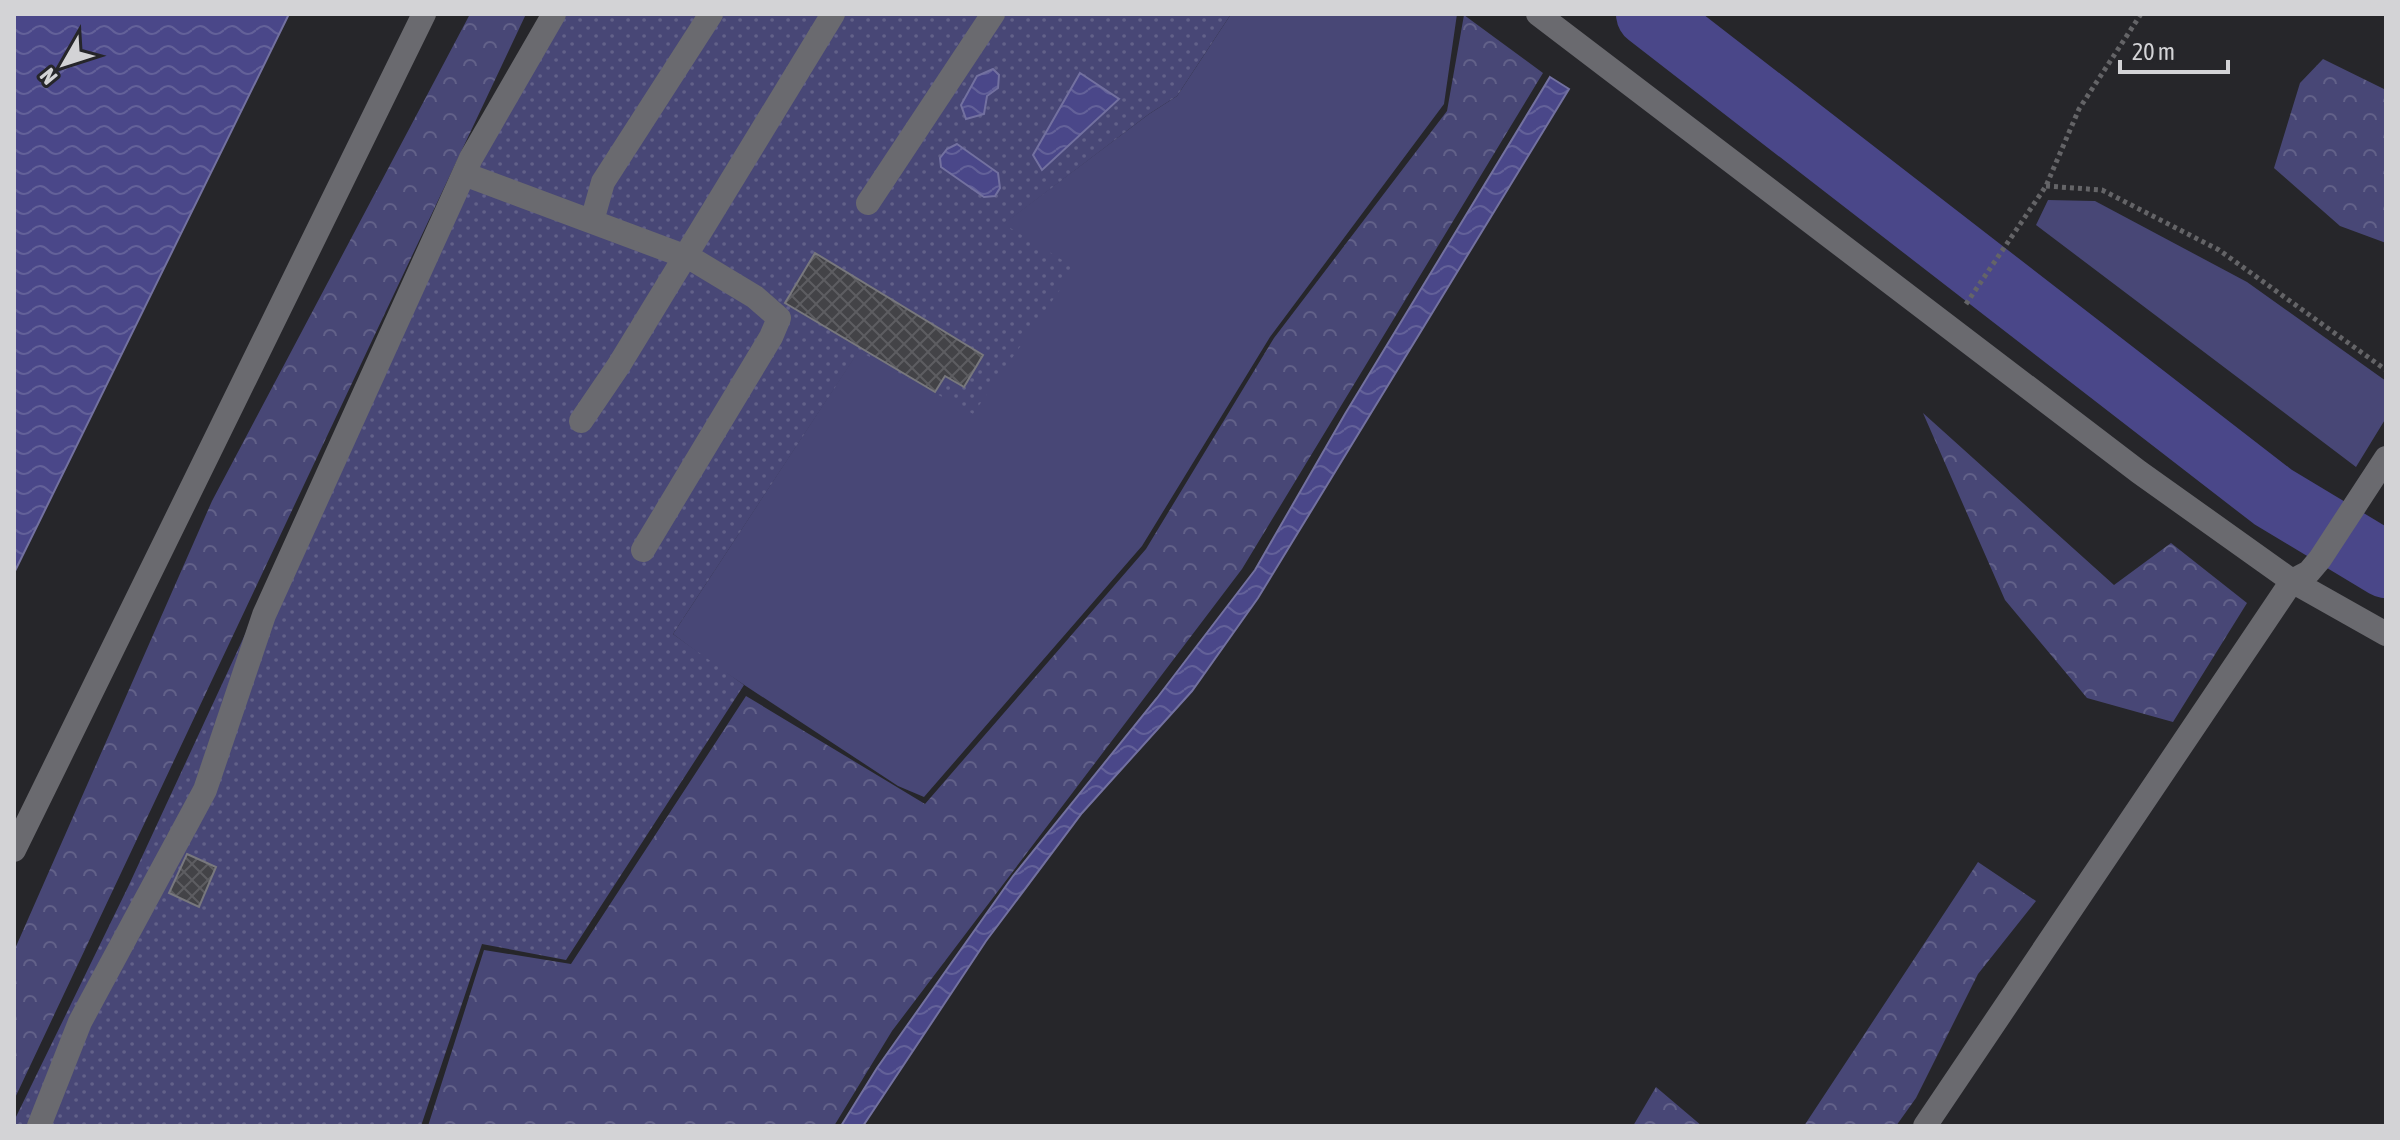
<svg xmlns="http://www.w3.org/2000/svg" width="2400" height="1140" font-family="'Asap Condensed',sans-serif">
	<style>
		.grass { fill: #484776 }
		.forest { fill: url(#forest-crowns) }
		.park { fill: url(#park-dots) }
		.water { fill: url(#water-waves); stroke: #7371a0; stroke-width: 2 }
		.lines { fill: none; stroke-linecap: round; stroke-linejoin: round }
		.river { stroke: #4a4789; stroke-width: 66 }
		.building { fill: url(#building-cross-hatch); stroke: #78787d; stroke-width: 2 }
		.path { stroke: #646467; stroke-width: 5; stroke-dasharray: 4 4; stroke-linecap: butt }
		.minor { stroke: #6a6a6f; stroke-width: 24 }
	</style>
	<defs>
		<pattern id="forest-crowns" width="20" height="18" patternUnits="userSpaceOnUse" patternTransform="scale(2)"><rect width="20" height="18" fill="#484776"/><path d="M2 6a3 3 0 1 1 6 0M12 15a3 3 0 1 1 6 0" fill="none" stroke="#626189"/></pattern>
		<pattern id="park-dots" width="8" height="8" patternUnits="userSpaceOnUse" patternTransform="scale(2)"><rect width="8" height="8" fill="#484776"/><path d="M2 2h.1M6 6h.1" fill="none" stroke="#626189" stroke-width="1.8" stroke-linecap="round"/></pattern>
		<pattern id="water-waves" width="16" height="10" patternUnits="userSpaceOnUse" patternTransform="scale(2)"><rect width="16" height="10" fill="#4a4789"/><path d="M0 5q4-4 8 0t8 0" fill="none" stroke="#636199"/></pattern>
		<pattern id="building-cross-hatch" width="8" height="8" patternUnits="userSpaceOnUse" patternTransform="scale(2)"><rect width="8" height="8" fill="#434347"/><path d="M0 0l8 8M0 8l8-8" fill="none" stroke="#5d5d61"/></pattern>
	</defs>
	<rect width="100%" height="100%" fill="#26262a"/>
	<path class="grass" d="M1231 14H1457L1444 104 1270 337 1142 546 924 797 898 786 717 667 673 634 859 350 973 413 1003 224 1149 114 1177 96Z
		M2048 200 2095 201 2247 282 2386 381V418L2356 467 2036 225Z"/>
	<path class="forest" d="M470 14H526L14 1100V951L212 501Z
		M1464 15 1543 73 1242 569 892 1031 834 1126H428L484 950 571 964 746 696 925 804 1146 549 1274 338 1447 111Z
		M2323 59 2386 90V243L2340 226 2274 168 2300 83Z
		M1923 413 2114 585 2171 543 2247 603 2173 722 2087 698 2005 600Z
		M1978 862 2036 901 1978 974 1916 1098 1896 1126H1804Z
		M1656 1087 1702 1126H1633Z"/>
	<path class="park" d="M547 14H1231L1177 96 1149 114 1004 224 1075 268 973 414 859 351 673 634 744 685 566 960 482 944 421 1126H14V1121L128 887 463 164Z"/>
	<path class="water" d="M14 14H289L14 573Z
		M993 69 999 75 998 88 987 96 984 114 966 119 961 105 977 76Z
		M1080 73 1119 99 1042 170 1033 155Z
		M1550 77 1569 89 1258 598 1192 691 1082 813 986 941 863 1126H841L877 1068 1013 876 1157 698 1255 570 1345 414Z
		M957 144 998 173 1000 188 995 196 984 197 941 167 940 158 947 149Z"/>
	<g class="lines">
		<path class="river" d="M1649 14 2273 497 2386 565"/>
	</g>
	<path class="building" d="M815 253 983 355 964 387 945 376 935 392 785 303Z
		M187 854 216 867 199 907 169 893Z"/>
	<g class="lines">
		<path class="path" d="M2046 186 2102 190 2219 250 2386 370
			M1966 304 2046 186 2079 109 2141 14"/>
		<path class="minor" d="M1538 14 2139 472 2292 581 2386 634
			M464 174 692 259 755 297 779 318 771 337 643 550
			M868 203 993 14
			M592 221 603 182 711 14
			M581 421 619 365 833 14
			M14 850 424 14
			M39 1126 80 1022 205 790 264 615 471 158 554 14
			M1925 1126 2292 581 2309 572 2320 559 2386 458"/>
	</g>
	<rect width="2400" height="1140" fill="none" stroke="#d3d3d6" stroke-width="32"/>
	<g transform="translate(64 64) rotate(231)" stroke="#26262a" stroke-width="6" paint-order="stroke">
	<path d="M0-6L14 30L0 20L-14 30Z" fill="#d3d3d6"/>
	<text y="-12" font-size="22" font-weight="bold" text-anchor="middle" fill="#d3d3d6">N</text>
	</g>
	<path d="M2120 60v12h108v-12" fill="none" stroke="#d3d3d6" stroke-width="4"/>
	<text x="2132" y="60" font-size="24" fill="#d3d3d6" stroke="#26262a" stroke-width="6" paint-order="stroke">20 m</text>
</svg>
